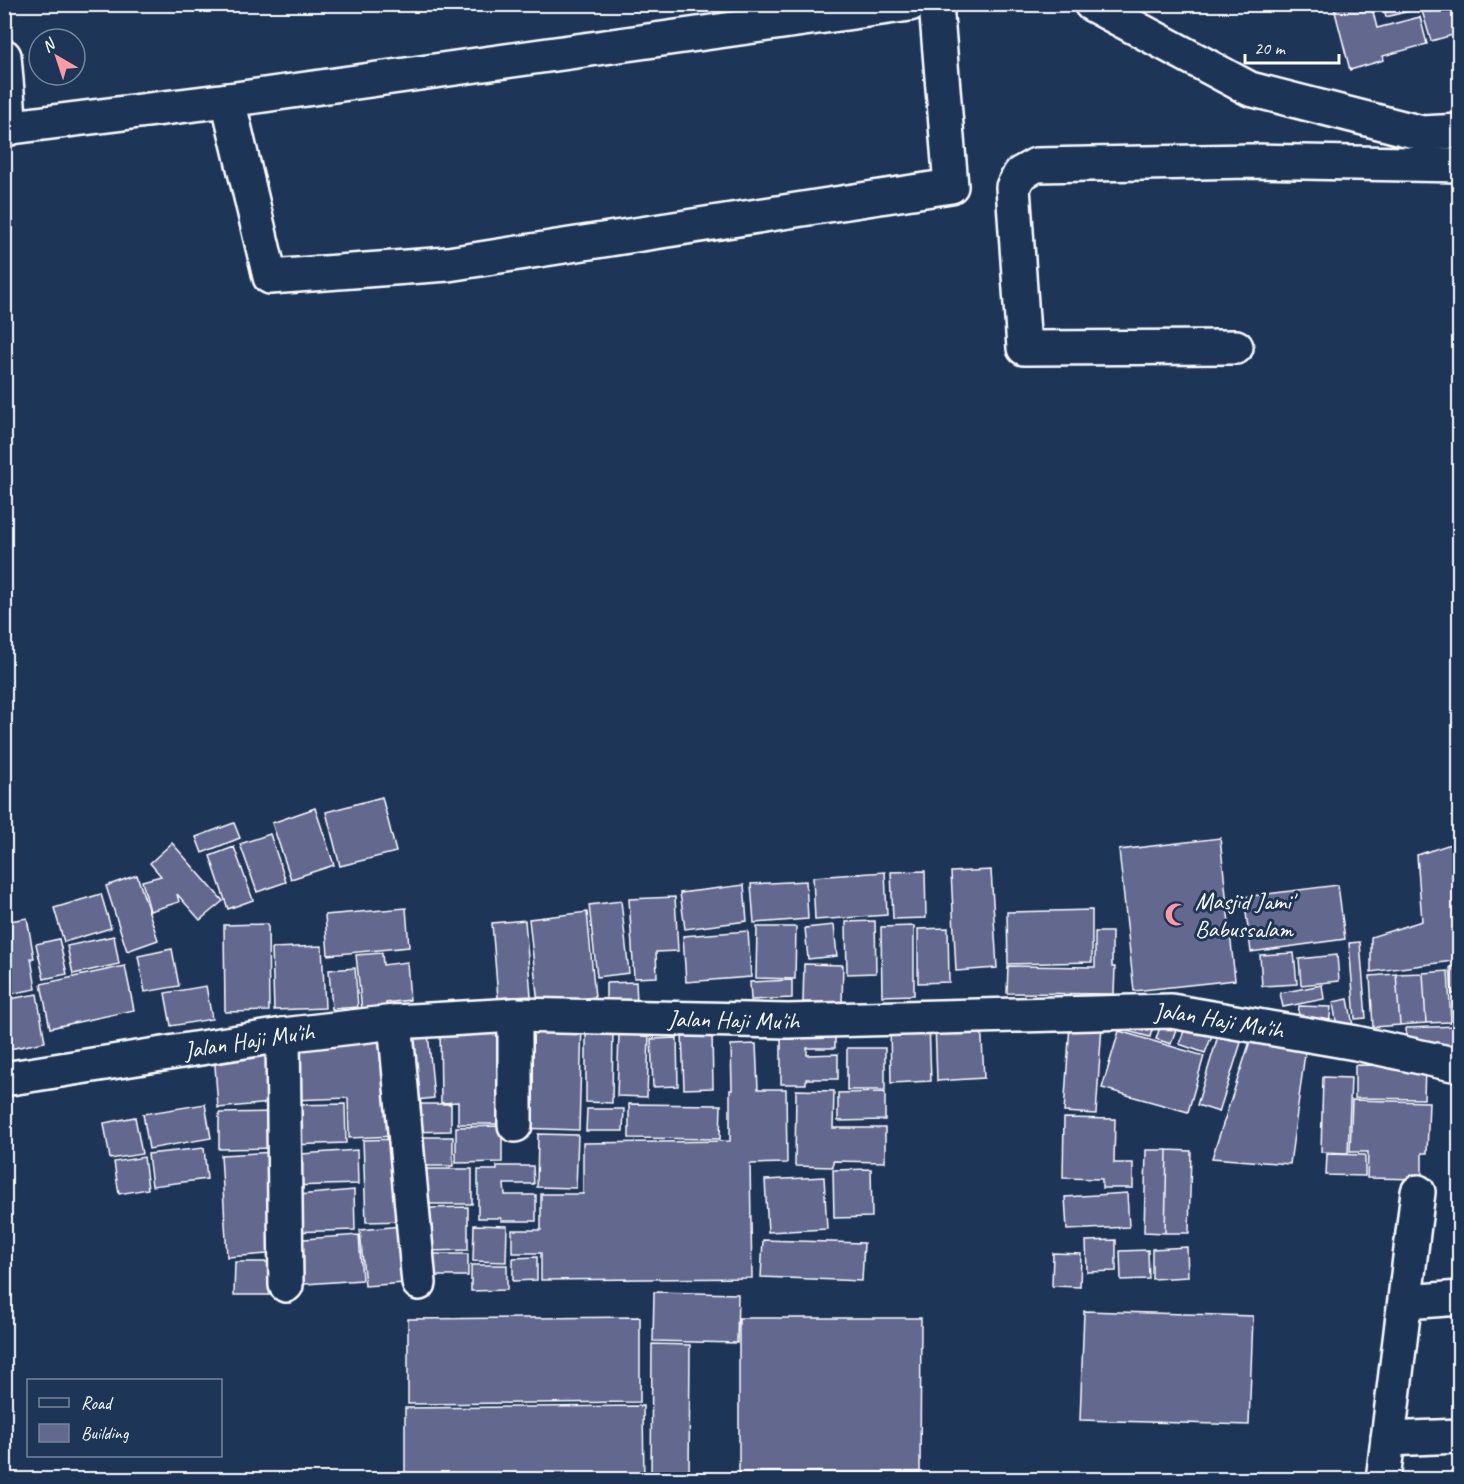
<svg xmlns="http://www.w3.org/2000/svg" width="1464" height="1484" font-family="Caveat,sans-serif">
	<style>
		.building { fill: #63688f; stroke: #fff; stroke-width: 1.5 }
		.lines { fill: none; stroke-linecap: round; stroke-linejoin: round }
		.minor-casing { stroke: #fff; stroke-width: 38 }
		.minor { stroke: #1d3557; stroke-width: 33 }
		.labels { text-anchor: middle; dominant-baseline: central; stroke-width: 6; stroke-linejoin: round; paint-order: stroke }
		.poi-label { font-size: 24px; fill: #fff; stroke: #1d3557; text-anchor: start }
		.street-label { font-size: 24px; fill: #fff; stroke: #1d3557 }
	</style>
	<rect width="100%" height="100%" fill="#1d3557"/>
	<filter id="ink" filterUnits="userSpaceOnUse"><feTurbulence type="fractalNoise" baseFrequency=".0167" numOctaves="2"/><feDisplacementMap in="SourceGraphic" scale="12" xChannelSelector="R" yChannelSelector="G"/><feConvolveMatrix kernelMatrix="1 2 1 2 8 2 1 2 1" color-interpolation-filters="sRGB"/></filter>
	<g filter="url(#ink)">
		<path class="building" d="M1333 4H1371L1377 28 1420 17 1427 44 1383 56 1384 60 1350 70Z
			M1383 4H1415L1417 9 1386 17Z
			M1420 4H1453L1460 33 1431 41Z
			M382 797 396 852 340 866 326 812Z
			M315 808 334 865 291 879 272 823Z
			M234 823 240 838 202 853 196 837Z
			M270 834 286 882 257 892 240 844Z
			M1220 838 1235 980 1134 991 1119 850Z
			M1460 841V960L1371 972V937L1422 921 1417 855Z
			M172 843 223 901 200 920 177 894 179 902 150 911 142 881 161 876 150 863Z
			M234 847 253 900 228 909 210 856Z
			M991 870 997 968 956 971 951 872Z
			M925 871 926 918 893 919 891 872Z
			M885 872 887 915 815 920 813 877Z
			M137 875 158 940 127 951 106 886Z
			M806 881 808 919 754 923 751 884Z
			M744 885 747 921 685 929 680 893Z
			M1338 885 1345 939 1251 952 1244 897Z
			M101 894 111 928 64 942 54 908Z
			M675 897 678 951 656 952 657 977 634 978 629 899Z
			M621 901 629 973 597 977 589 905Z
			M406 908 409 947 328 955 325 915Z
			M1092 910V962L1008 964 1007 912Z
			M587 912 595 997 538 1004 529 919Z
			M27 918 34 958H31L36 989 4 995V922Z
			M525 920 531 996 498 998 492 923Z
			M875 921 876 973 847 974 846 922Z
			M268 924 269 1011 225 1012 224 925Z
			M834 925 837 956 808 959 805 928Z
			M914 926V995L882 996 881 927Z
			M757 927H796L795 979 756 978Z
			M948 928 949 982 918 983V929Z
			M748 931 751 977 686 982 683 936Z
			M1095 932H1112V967H1115L1114 994 1007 993 1008 966 1095 967Z
			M114 936 119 964 73 974 67 946Z
			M59 939 67 974 44 979 36 944Z
			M1360 942 1366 1018 1355 1019 1349 943Z
			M322 946 325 1008 274 1010 272 948Z
			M172 949 179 986 145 992 138 956Z
			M382 953 383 965 407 962 410 1000 386 1003 387 1009 362 1011 356 955Z
			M1294 953 1297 984 1262 986 1260 955Z
			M1337 955 1339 981 1301 985 1299 959Z
			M804 964 843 965 842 1003 803 1002Z
			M125 966 134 1010 50 1028 41 984Z
			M1460 966V994H1452L1450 967Z
			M355 968 358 1007 332 1009 329 970Z
			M1448 971 1451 1022 1426 1023 1423 973Z
			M1423 973 1426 1023 1400 1025 1396 974Z
			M1396 974 1400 1025 1373 1027 1370 976Z
			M792 980V998L751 1000 750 982Z
			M636 982 637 1002 606 1004V983Z
			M1322 985 1324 999 1283 1007 1280 993Z
			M206 986 212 1019 171 1026 165 993Z
			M37 994 45 1042 9 1049 4 1024V1000Z
			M1455 998H1460V1032L1458 1033Z
			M1348 999 1354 1031 1338 1034 1333 1002Z
			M1299 1006 1331 1007 1329 1025 1298 1023Z
			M1165 1012 1180 1017 1171 1044 1156 1039Z
			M512 1017 499 1124H458V1102L441 1103 440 1024Z
			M1131 1017 1154 1023 1150 1037 1127 1031Z
			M1189 1018 1215 1028 1205 1053 1179 1044Z
			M981 1021 984 1078 937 1081 935 1023Z
			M521 1022 582 1023 579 1130 518 1128Z
			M929 1023 931 1081 891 1083 890 1025Z
			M1070 1024 1102 1025 1096 1114 1064 1112Z
			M1221 1026 1244 1033 1219 1112 1197 1105Z
			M1456 1026V1047L1407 1048 1406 1028Z
			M586 1027 613 1028 612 1103 586 1102Z
			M1254 1029 1306 1046 1290 1164 1212 1158Z
			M796 1030H835V1048H807V1055L838 1054V1079H806V1084H781V1039H796Z
			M395 1031 396 1136 349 1138 348 1098 291 1100 289 1035Z
			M1119 1031 1204 1056 1188 1112 1102 1088Z
			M428 1032 434 1098 407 1101 401 1034Z
			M712 1032 713 1088 684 1089 682 1033Z
			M619 1033 649 1034 647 1097 617 1096Z
			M677 1038 678 1086 653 1087 651 1039Z
			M281 1040 280 1102 218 1108 214 1051Z
			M756 1044 758 1089H786L787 1163 750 1164 752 1278 541 1280V1253H512V1230H541V1194H583V1143L730 1141V1090H732L731 1045Z
			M847 1048H885V1090H847Z
			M1355 1065 1425 1066 1424 1099 1355 1098Z
			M1323 1077 1351 1078 1348 1153 1321 1152Z
			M796 1090 834 1091 833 1128H885V1162L833 1161V1167L795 1166Z
			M885 1092V1120L838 1121V1093Z
			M1352 1100 1429 1102 1427 1153H1422V1179L1367 1178 1368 1152H1350Z
			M205 1104 211 1138 149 1149 143 1114Z
			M345 1104 346 1143 290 1145V1105Z
			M410 1104H451V1131L410 1132Z
			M629 1104 721 1105 720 1139 629 1138Z
			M587 1109H624L623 1131H586Z
			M282 1112V1148L219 1149V1113Z
			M135 1117 142 1154 110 1159 104 1123Z
			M1064 1118 1115 1119 1114 1163H1133V1188H1102V1179L1063 1178Z
			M502 1126V1162L456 1163V1127Z
			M538 1134 578 1135 576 1188 537 1187Z
			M411 1137H453V1166H411Z
			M403 1139 405 1221 366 1222 363 1140Z
			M204 1148 207 1179 152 1186 148 1154Z
			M357 1150 358 1184 289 1186 287 1155Z
			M1146 1150H1167L1165 1233 1144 1232Z
			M1167 1150 1191 1151 1189 1233H1165Z
			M276 1152 282 1253 227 1257 221 1155Z
			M1327 1154 1365 1155V1176L1326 1175Z
			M144 1157 148 1189 119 1194 114 1162Z
			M497 1166H533L534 1184H504L505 1195H536V1221H501V1218H478V1170H497Z
			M415 1169H472V1204H415Z
			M871 1169 872 1217 834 1218 833 1170Z
			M824 1177 827 1229 768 1232 765 1180Z
			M354 1190 355 1230 288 1232 287 1196Z
			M1127 1193 1129 1227 1067 1230 1065 1197Z
			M468 1207V1250L430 1251V1208Z
			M412 1225 417 1282 365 1286 360 1230Z
			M474 1225 507 1226 506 1262 473 1261Z
			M359 1235 362 1280 291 1285 290 1240Z
			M763 1240 864 1243 862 1281 761 1277Z
			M1116 1240V1271L1087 1272 1086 1241Z
			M1187 1247 1188 1277 1152 1279V1249Z
			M1148 1250 1149 1279 1121 1280 1120 1251Z
			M1053 1253 1081 1254 1080 1287 1052 1286Z
			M433 1254H468V1276H432Z
			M537 1257V1280L513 1281V1258Z
			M235 1262H274L273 1295H234Z
			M471 1265H507V1290L471 1291Z
			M654 1292 738 1294 737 1343 653 1341Z
			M1084 1311 1253 1316 1249 1425 1080 1420Z
			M640 1317V1402L408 1404V1319Z
			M739 1318H921L920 1472H739Z
			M652 1344 690 1345 689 1480H651Z
			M643 1406 644 1480H405V1408Z"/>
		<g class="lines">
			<defs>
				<g id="minor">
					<path d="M1091 4 1250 89 1422 133 1460 131"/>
					<path d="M4 56 10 128"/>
					<path d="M228 100 270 277 448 264 951 186 936 4"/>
					<path d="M4 128 228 100 910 4"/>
					<path d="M1236 347 1024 348 1013 187 1020 174 1036 165 1251 161 1460 165"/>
					<path d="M395 1022 419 1283"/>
					<path d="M283 1035 286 1285"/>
					<path id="s1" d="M4 1079 283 1035 395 1022 515 1015 788 1021 1171 1011 1356 1043 1453 1064 1460 1063"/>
					<path d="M515 1125V1015"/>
					<path d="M1406 1302 1460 1298"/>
					<path d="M1388 1439 1460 1436"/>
					<path d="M1383 1480 1418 1192"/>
				</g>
			</defs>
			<use href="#minor" class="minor-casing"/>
			<use href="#minor" class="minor"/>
		</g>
	</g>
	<defs>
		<symbol id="mosque-bare" viewBox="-9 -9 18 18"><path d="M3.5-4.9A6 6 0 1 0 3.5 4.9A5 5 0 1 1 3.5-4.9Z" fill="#ff9aa2" stroke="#1d3557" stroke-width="2.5" paint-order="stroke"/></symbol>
	</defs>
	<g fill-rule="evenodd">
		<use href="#mosque-bare" x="1160" y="898" width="33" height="33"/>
	</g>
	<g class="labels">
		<g class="poi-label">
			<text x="1195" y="901">Masjid Jami'<tspan x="1195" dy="28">Babussalam</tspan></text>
		</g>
		<g class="street-label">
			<text stroke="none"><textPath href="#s1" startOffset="734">Jalan Haji Mu'ih</textPath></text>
			<text stroke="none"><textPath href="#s1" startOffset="1220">Jalan Haji Mu'ih</textPath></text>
			<text stroke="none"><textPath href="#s1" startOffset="248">Jalan Haji Mu'ih</textPath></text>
		</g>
	</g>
	<rect width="1464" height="1484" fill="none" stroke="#1d3557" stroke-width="24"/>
	<rect x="12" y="12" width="1440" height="1460" fill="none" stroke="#fff" stroke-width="2" filter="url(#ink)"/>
	<rect x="27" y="1379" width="195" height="78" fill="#1d3557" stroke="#77869a" stroke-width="1.5"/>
	<rect x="39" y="1398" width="30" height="9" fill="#1d3557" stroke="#77869a" stroke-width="1.5"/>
	<text x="81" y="1409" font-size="18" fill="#ffffff">Road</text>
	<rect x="39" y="1424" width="30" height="18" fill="#63688f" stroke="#77869a" stroke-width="1.5"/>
	<text x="81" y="1439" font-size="18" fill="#ffffff">Building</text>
	<g transform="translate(57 57) rotate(321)"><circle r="28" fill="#1d3557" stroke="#77869a" stroke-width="1.5"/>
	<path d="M0-4.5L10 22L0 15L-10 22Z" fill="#ff9aa2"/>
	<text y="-9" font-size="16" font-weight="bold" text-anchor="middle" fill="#ffffff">N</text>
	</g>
	<path d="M1245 54v9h94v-9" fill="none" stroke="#ffffff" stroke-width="3"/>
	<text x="1254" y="54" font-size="18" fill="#ffffff" stroke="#1d3557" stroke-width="4.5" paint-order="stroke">20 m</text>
</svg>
